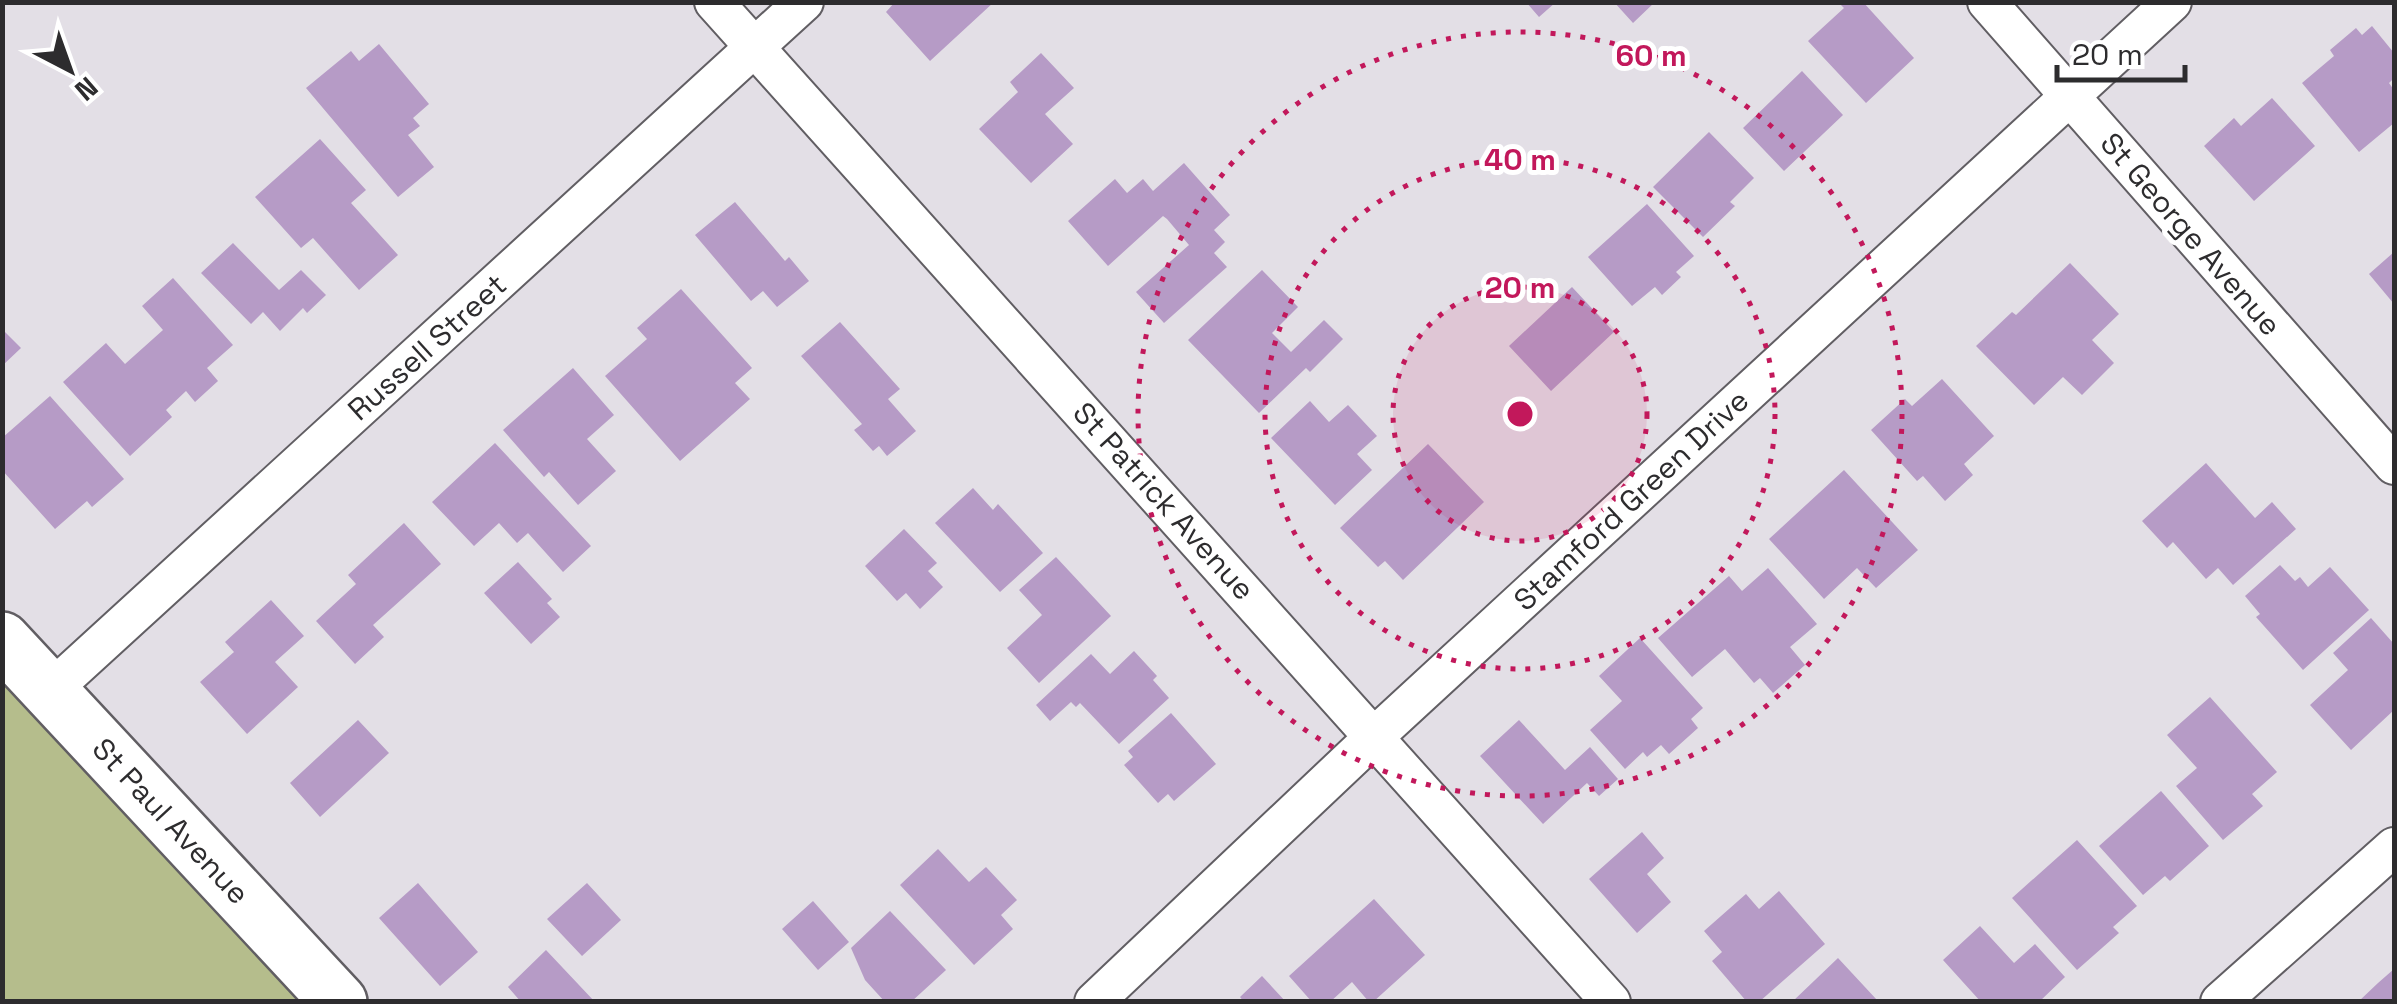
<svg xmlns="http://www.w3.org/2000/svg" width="2397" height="1004" font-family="'Space Grotesk',sans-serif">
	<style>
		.green { fill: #b5bd8c }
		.building { fill: #b69bc6 }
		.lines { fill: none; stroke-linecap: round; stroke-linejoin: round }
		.street-casing { stroke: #615e63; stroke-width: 42 }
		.secondary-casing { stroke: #615e63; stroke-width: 60 }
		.street { stroke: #fff; stroke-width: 38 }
		.secondary { stroke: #fff; stroke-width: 55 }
		.ring { fill: none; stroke: #c2185b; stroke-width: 5; stroke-dasharray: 5 10 }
		.labels { text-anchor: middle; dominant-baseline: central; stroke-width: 10; stroke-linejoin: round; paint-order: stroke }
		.street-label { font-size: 30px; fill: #2d2c2e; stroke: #fff }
		.centre { fill: #c2185b; stroke: #fff; stroke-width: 5 }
		.ring-label { font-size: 30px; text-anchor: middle; font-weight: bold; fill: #c2185b; stroke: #fff; stroke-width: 10; stroke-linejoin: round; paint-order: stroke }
	</style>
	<rect width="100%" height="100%" fill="#e3dfe6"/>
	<path class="green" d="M2 683H3L300 1001H3Z"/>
	<path class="building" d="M895 2H994L930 61 886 12Z
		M1526 2H1556L1539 17Z
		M1614 2H1655L1633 23Z
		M1838 2H1863L1914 58 1866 103 1808 41 1844 8Z
		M2372 26 2394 53V78L2389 83 2394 90V123L2359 152 2302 83 2334 56 2330 50 2356 28 2362 35Z
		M379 44 429 104 413 118 420 126 408 135 434 167 398 197 306 88 351 51 359 61Z
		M1041 53 1074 88 1045 114 1073 144 1031 183 979 129 1018 92 1010 82Z
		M1802 71 1843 115 1784 171 1743 128Z
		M2272 98 2315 146 2254 201 2204 146 2234 118 2241 126Z
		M1709 132 1754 178 1730 202 1735 206 1703 237 1653 187Z
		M320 139 366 190 351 203 398 255 359 290 313 238 301 248 255 197Z
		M1184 163 1230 215 1214 230 1225 242 1214 253 1227 267 1164 323 1136 292 1189 245 1167 219 1163 216 1108 266 1068 221 1115 179 1127 193 1143 179 1153 191Z
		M735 202 785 261 789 257 809 281 777 307 763 291 751 301 695 235Z
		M1647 204 1694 256 1676 272 1681 277 1662 295 1655 287 1632 306 1588 257Z
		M233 243 279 290 301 270 326 295 307 313 303 308 280 331 263 312 251 324 201 273Z
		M2394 252V304L2369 274Z
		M2070 263 2119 314 2092 340 2114 363 2082 395 2063 377 2034 405 1976 346 2012 312 2016 315Z
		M1262 270 1298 307 1272 333 1291 352 1324 320 1343 339 1310 372 1306 368 1259 413 1188 340Z
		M173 278 233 345 207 368 218 381 195 402 186 391 166 410 172 417 130 456 63 382 106 343 125 364 163 330 142 306Z
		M1572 287 1614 332 1551 391 1509 346Z
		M681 289 752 368 735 383 750 399 680 461 605 376 647 339 637 328Z
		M840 322 900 389 888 399 916 431 887 456 879 446 873 451 854 430 862 424 801 356Z
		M2 329 21 348 2 366Z
		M573 368 614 415 587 439 616 471 578 505 549 472 544 477 503 430Z
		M1942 379 1994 436 1964 464 1973 475 1945 501 1923 476 1917 481 1871 430 1905 399 1912 406Z
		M50 396 124 479 92 507 87 501 55 529 2 470V438Z
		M1310 401 1329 422 1348 405 1377 436 1357 454 1372 470 1335 505 1271 438Z
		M495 443 591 546 563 572 528 533 517 543 499 523 474 546 432 502Z
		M1428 444 1484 502 1403 580 1385 561 1378 567 1340 528Z
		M2206 463 2255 518 2272 502 2296 529 2233 585 2218 568 2206 579 2173 542 2167 548 2142 521Z
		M1844 470 1918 550 1876 588 1857 568 1824 599 1769 539Z
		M973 488 993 510 998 504 1043 553 1000 592 935 523Z
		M404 523 441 564 373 625 384 637 355 664 316 621 356 584 348 575Z
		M904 529 937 563 928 571 943 587 920 609 906 593 897 601 865 566Z
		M1056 557 1111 616 1039 683 1007 648 1042 615 1019 590Z
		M518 562 552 599 547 603 560 617 531 644 484 593Z
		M2280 565 2295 581 2300 577 2308 587 2330 567 2369 610 2303 670 2256 617 2260 614 2245 596Z
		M1768 568 1817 624 1790 647 1805 665 1773 693 1760 678 1754 683 1725 649 1692 677 1658 638 1729 576 1742 591Z
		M271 600 304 636 275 662 298 687 247 734 200 682 234 652 225 642Z
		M2371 618 2394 644V710L2351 750 2310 705 2348 670 2333 653Z
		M1640 638 1703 708 1691 719 1698 728 1669 754 1661 745 1647 757 1643 752 1625 769 1590 730 1622 701 1599 676Z
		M1134 651 1157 676 1153 680 1169 698 1119 744 1080 703 1076 707 1071 702 1050 721 1036 705 1091 654 1110 674Z
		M2210 697 2277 772 2252 794 2263 806 2223 840 2176 786 2197 768 2167 735Z
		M1171 713 1216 764 1174 801 1168 794 1158 803 1124 765 1133 757 1128 751Z
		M358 720 389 753 320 817 290 783Z
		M1519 720 1565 770 1590 747 1618 779 1599 796 1587 783 1543 824 1480 756Z
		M2161 791 2209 846 2170 881 2165 876 2143 895 2099 846Z
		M1642 832 1664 858 1647 874 1671 902 1637 933 1589 879Z
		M2077 840 2137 906 2113 927 2119 933 2077 970 2012 898Z
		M938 849 969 882 986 867 1017 900 1001 915 1013 929 974 965 900 885Z
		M418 883 478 952 440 986 379 918Z
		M587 883 621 920 582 956 547 919Z
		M1779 891 1825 944 1759 1002H1747L1712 961 1722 952 1704 931 1746 894 1759 909Z
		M1374 899 1425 955 1373 1002H1369L1352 982 1330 1002H1312L1289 976Z
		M813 901 849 942 818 970 782 929Z
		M890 911 946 970 911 1002H885L865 980 851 948Z
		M1980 926 2014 963 2035 944 2065 977 2039 1002H1981L1943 960Z
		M546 950 595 1002H521L508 987Z
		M1838 958 1877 1000 1792 1002Z
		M2394 969V1002H2358L2378 983Z
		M1262 976 1286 1002H1244L1240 997Z"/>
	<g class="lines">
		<defs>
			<path id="street" d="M714 2 1611 1002
				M1987 2 2394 465
				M50 691 804 2
				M1094 1002 1375 736 2172 2
				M2220 1002 2394 847"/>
			<path id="secondary" d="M2 640 339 1002"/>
		</defs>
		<use href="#street" class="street-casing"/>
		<use href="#secondary" class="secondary-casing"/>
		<use href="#street" class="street"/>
		<use href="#secondary" class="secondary"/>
	</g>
	<circle cx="1520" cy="414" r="127" fill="#c2185b" fill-opacity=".12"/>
	<g class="ring">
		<circle cx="1520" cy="414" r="127"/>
		<circle cx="1520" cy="414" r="255"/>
		<circle cx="1520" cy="414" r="382"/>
	</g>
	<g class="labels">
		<g class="street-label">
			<text transform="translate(2191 234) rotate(49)">St George Avenue</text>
			<text transform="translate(427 347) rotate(-42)">Russell Street</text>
			<text transform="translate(1631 500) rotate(-43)">Stamford Green Drive</text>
			<text transform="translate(1164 501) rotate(48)">St Patrick Avenue</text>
			<text transform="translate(171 821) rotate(47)">St Paul Avenue</text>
		</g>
	</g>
	<circle cx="1520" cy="414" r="15" class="centre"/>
	<g class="ring-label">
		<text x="1651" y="66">60 m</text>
		<text x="1520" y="170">40 m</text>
		<text x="1520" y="298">20 m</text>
	</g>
	<rect width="2397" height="1004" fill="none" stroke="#2d2c2e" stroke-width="10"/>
	<g transform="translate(70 70) rotate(139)" stroke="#ffffff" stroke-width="8" paint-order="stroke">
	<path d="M0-8L18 38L0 25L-18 38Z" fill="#2d2c2e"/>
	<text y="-15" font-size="28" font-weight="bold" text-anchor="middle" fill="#2d2c2e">N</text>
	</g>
	<path d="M2057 65v15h128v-15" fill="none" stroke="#2d2c2e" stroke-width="5"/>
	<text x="2072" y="65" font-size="30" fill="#2d2c2e" stroke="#ffffff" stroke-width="8" paint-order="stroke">20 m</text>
</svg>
